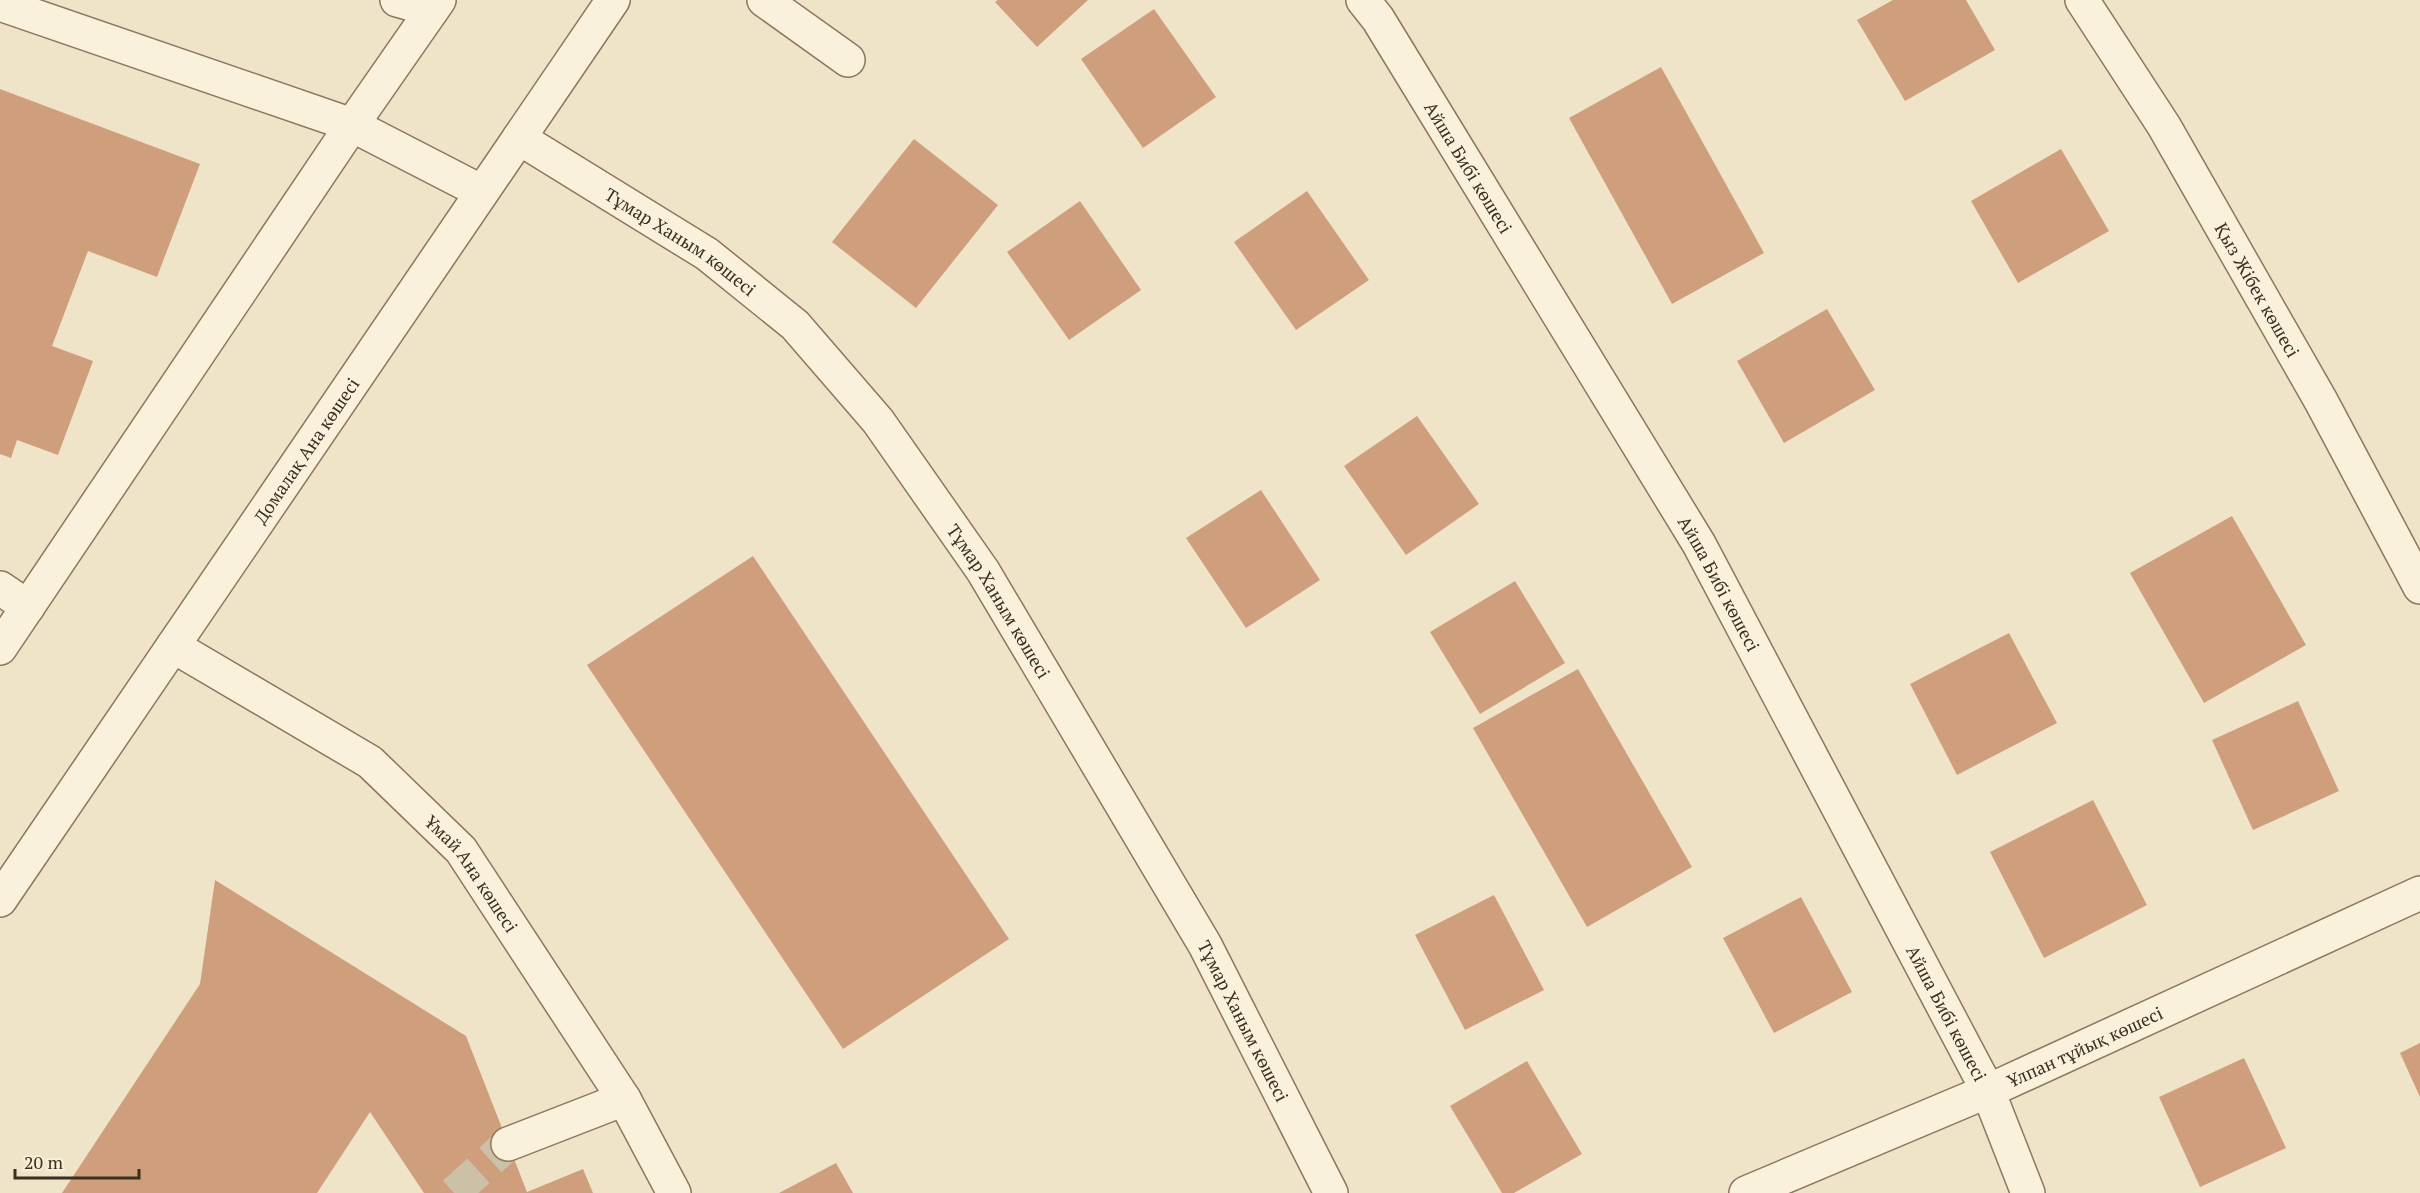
<svg xmlns="http://www.w3.org/2000/svg" width="2420" height="1193" font-family="'PT Serif',serif">
	<style>
		.building { fill: #cf9f7d }
		.lines { fill: none; stroke-linecap: round; stroke-linejoin: round }
		.minor-tunnel { stroke: #ccc0a6; stroke-width: 33; stroke-dasharray: 33 16; stroke-linecap: butt }
		.minor-casing { stroke: #8d765c; stroke-width: 36 }
		.minor { stroke: #faf1dc; stroke-width: 33 }
		.labels { text-anchor: middle; dominant-baseline: central; stroke-width: 4.5; stroke-linejoin: round; paint-order: stroke }
		.street-label { font-size: 18px; fill: #3d2e20; stroke: #f7eed8 }
	</style>
	<rect width="100%" height="100%" fill="#f0e4c8"/>
	<path class="building" d="M998 0H1088L1037 47 995 2Z
		M1893 0H1966L1995 50 1905 101 1857 20Z
		M1154 9 1216 97 1143 148 1081 59Z
		M1661 67 1764 253 1672 304 1569 118Z
		M0 89 200 164 157 277 88 251 52 346 93 361 58 455 17 440 11 458 0 454Z
		M914 139 998 205 916 308 832 242Z
		M2061 149 2109 231 2018 283 1971 201Z
		M1307 191 1369 280 1296 330 1234 242Z
		M1080 201 1141 290 1069 340 1007 252Z
		M1827 309 1875 390 1784 443 1737 361Z
		M1417 416 1479 504 1406 555 1344 466Z
		M1261 490 1320 580 1246 628 1186 538Z
		M2232 516 2306 645 2204 703 2130 573Z
		M753 556 1009 939 843 1049 587 665Z
		M1515 581 1565 663 1480 714 1430 632Z
		M2009 633 2057 723 1957 775 1910 684Z
		M1578 669 1692 867 1587 927 1473 728Z
		M2298 701 2339 791 2253 830 2212 740Z
		M2093 800 2147 905 2044 958 1990 852Z
		M215 880 466 1036 527 1192 583 1169 593 1193H424L370 1112 317 1193H62L200 984Z
		M1494 895 1544 990 1465 1030 1415 935Z
		M1801 897 1852 992 1774 1033 1723 938Z
		M2420 1043V1097L2400 1053Z
		M2244 1058 2286 1148 2200 1187 2159 1097Z
		M1527 1061 1582 1154 1514 1193H1502L1450 1106Z
		M836 1163 853 1193H779Z"/>
	<g class="lines">
		<path class="minor-tunnel" d="M454 1193 508 1144"/>
		<defs>
			<g id="minor">
				<path d="M397 0 432 10"/>
				<path d="M764 0 848 60"/>
				<path id="s1" d="M1363 0 1378 19 1699 544 1988 1091 2028 1193"/>
				<path id="s2" d="M2082 0 2164 126 2321 401 2420 587"/>
				<path d="M0 4 352 125 482 192"/>
				<path id="s3" d="M519 138 707 254 795 325 878 421 983 571 1205 945 1331 1193"/>
				<path d="M0 588 28 607"/>
				<path id="s4" d="M173 646 370 762 461 850 624 1099 674 1193"/>
				<path d="M0 648 352 125 439 0"/>
				<path id="s5" d="M0 900 613 0"/>
				<path d="M508 1144 624 1099"/>
				<path id="s6" d="M1746 1193 1988 1091 2420 893"/>
			</g>
		</defs>
		<use href="#minor" class="minor-casing"/>
		<use href="#minor" class="minor"/>
	</g>
	<g class="labels">
		<g class="street-label">
			<text stroke="none"><textPath href="#s1" startOffset="198">Айша Бибі көшесі</textPath></text>
			<text stroke="none"><textPath href="#s3" startOffset="192">Тұмар Ханым көшесі</textPath></text>
			<text stroke="none"><textPath href="#s2" startOffset="339">Қыз Жібек көшесі</textPath></text>
			<text stroke="none"><textPath href="#s5" startOffset="544">Домалақ Ана көшесі</textPath></text>
			<text stroke="none"><textPath href="#s1" startOffset="684">Айша Бибі көшесі</textPath></text>
			<text stroke="none"><textPath href="#s3" startOffset="678">Тұмар Ханым көшесі</textPath></text>
			<text stroke="none"><textPath href="#s4" startOffset="380">Ұмай Ана көшесі</textPath></text>
			<text stroke="none"><textPath href="#s1" startOffset="1170">Айша Бибі көшесі</textPath></text>
			<text stroke="none"><textPath href="#s3" startOffset="1164">Тұмар Ханым көшесі</textPath></text>
			<text stroke="none"><textPath href="#s6" startOffset="369">Ұлпан тұйық көшесі</textPath></text>
		</g>
	</g>
	<path d="M15 1169v9h124v-9" fill="none" stroke="#3d2e20" stroke-width="3"/>
	<text x="24" y="1169" font-size="18" fill="#3d2e20" stroke="#f7eed8" stroke-width="4.5" paint-order="stroke">20 m</text>
</svg>
